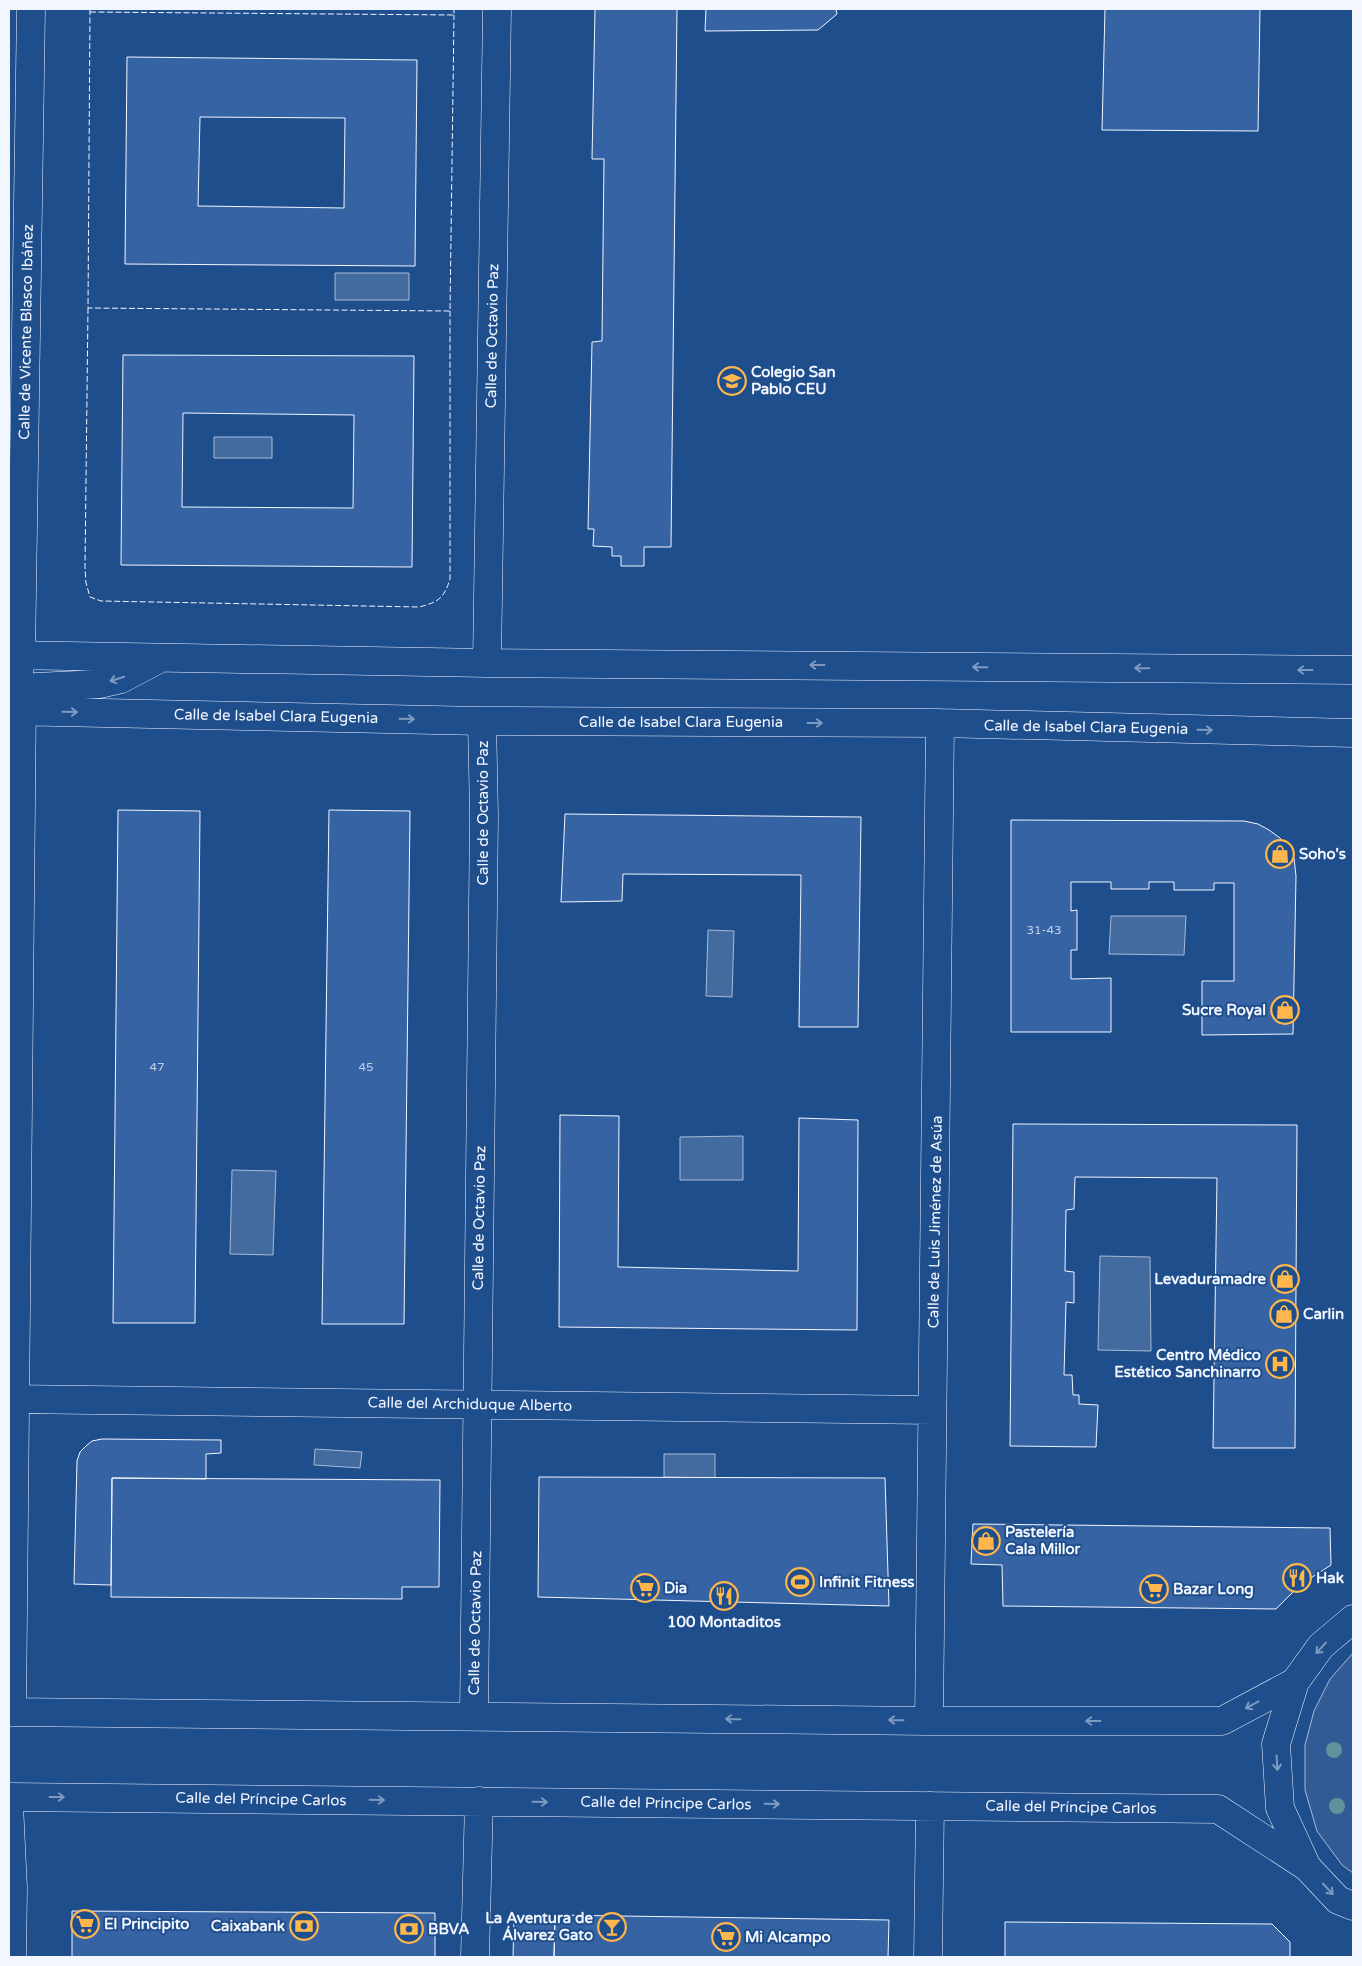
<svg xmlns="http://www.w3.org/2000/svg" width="1362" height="1966" font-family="'Varela Round',sans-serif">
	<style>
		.built { fill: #305b95; stroke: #a8bbd7 }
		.water { fill: #446ba0; stroke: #a8bbd7 }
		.building { fill: #3563a3; stroke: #f2f6ff; fill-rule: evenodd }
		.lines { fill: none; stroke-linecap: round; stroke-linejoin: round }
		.minor-casing { stroke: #f2f6ff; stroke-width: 29 }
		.tertiary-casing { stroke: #f2f6ff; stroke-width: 29 }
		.minor { stroke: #1f4e8c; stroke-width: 28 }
		.tertiary { stroke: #1f4e8c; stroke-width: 28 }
		.fence { stroke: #f2f6ff; stroke-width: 1; stroke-dasharray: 6 2.5; stroke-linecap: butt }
		.tree { fill: #61919a }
		.oneway { stroke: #7e9ac0 }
		.labels { text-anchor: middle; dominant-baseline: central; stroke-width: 4; stroke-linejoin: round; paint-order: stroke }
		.number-label { font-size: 12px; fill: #c3d1e8 }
		.street-label { font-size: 15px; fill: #f2f6ff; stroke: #1f4e8c }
		.poi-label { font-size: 15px; font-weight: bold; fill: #f2f6ff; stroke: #1f4e8c; text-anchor: start }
	</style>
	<rect width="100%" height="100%" fill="#1f4e8c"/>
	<path class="built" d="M1353 1653V1873L1342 1865 1317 1831 1305 1790V1745L1314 1711 1330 1679Z"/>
	<path class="water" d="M335 273H409V300H335Z
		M214 437H272V458H214Z
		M1111 916H1186L1184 955 1109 954Z
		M708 930 734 931 732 997 706 996Z
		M743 1136V1180H680V1137Z
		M232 1170 276 1171 273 1255 230 1254Z
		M1100 1256 1150 1257 1151 1351 1098 1350Z
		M315 1449 362 1452 360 1468 314 1465Z
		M664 1454H715V1478L664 1477Z"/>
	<path class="building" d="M595 9H677L671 547H644V566H621V556H612V547L593 546 594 529H588L592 342 602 341 604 159H592Z
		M706 9H836L837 14 818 30 705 31Z
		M1105 9H1260L1258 131 1102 130Z
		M127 57 417 60 415 266 125 264ZM200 117 345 118 344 208 198 206Z
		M123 355 414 356 412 567 121 565ZM183 413 354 415 353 508 182 507Z
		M118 810 200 811 195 1323H113Z
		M329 810 410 811 404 1324H322Z
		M565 814 861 817 858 1027H799L801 875 623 874 622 901 561 902Z
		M1011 820 1244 821 1258 824 1269 830 1280 838 1288 848 1294 858 1296 876 1293 1034 1202 1035V981H1234V883H1214V890H1174V882H1149V889H1111V882H1071V911L1077 910V950H1071V979L1111 978V1032H1011Z
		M560 1115 619 1116 618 1267 798 1271 799 1118 858 1120 857 1330 559 1327Z
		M1013 1124 1297 1125 1295 1448H1213L1217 1178 1075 1177 1074 1209 1066 1210 1065 1271 1074 1272V1303L1066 1302 1064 1375H1072L1073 1395H1079V1404L1098 1405 1096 1447 1010 1446Z
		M102 1439 221 1440V1453L206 1454V1479L112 1478 111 1585 74 1584 77 1461 80 1452 86 1446 92 1441Z
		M539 1477 885 1478 889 1606 538 1597Z
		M112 1478 440 1480 439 1587H402V1599L111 1597Z
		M973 1524 1330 1528 1331 1565 1300 1585 1276 1609 1003 1606 1002 1565 971 1564Z
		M72 1911 435 1913V1957H72Z
		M555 1915 889 1920 888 1957H554Z
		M555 1915 554 1957H513L514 1916Z
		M1005 1922 1272 1924 1290 1942V1957H1005Z"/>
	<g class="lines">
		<defs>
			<path id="minor" d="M9 655 487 663 1353 670
				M487 663 497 9
				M9 685C20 678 20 668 21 656L31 9
				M9 711 482 721 940 723 1353 733
				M9 1399 932 1410
				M9 1712 929 1721H1222L1295 1682
				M12 1712 22 699 28 691 36 687 99 684 121 679 157 660
				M474 1715 484 815 482 721
				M929 1721 940 723
				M9 1797 1218 1809 1307 1867
				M9 1805 13 1888 12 1957
				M475 1957 479 1801
				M928 1957 930 1806"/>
			<path id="tertiary" d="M1353 1619 1321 1646 1295 1682 1276 1744 1280 1808 1307 1867 1338 1900 1353 1906"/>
		</defs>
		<use href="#minor" class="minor-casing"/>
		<use href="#tertiary" class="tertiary-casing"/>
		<use href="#minor" class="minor"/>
		<use href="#tertiary" class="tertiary"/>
		<path class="fence" d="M90 9 88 308 450 311 454 15
			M90 12 454 15V9
			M88 308 85 567 86 583 90 597 101 601 419 607C439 602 444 598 450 579V311"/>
	</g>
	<g class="tree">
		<circle cx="1334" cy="1750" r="8"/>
		<circle cx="1337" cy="1806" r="8"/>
	</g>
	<defs><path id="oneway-shaft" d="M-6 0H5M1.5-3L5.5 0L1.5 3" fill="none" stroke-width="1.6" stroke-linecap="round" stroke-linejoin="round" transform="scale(1.25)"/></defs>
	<g class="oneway">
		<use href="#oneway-shaft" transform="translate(817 665) rotate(-180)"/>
		<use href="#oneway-shaft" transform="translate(980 667) rotate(-179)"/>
		<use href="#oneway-shaft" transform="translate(1142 668) rotate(-179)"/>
		<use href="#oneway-shaft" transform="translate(1305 670) rotate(-180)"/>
		<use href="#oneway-shaft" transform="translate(117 679) rotate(162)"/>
		<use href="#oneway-shaft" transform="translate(70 712) rotate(1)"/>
		<use href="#oneway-shaft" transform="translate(407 719) rotate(1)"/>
		<use href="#oneway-shaft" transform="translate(815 723)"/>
		<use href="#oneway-shaft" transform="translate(1205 730) rotate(1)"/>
		<use href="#oneway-shaft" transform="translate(1321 1648) rotate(132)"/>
		<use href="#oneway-shaft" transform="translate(1252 1705) rotate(152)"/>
		<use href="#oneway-shaft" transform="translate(733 1719) rotate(-179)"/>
		<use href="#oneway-shaft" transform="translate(896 1720) rotate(-179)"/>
		<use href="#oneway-shaft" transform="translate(1093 1721) rotate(-180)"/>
		<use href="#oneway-shaft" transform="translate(1277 1763) rotate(87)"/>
		<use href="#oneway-shaft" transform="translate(57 1797)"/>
		<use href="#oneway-shaft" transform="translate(377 1800) rotate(1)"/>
		<use href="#oneway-shaft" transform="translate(540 1802) rotate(1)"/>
		<use href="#oneway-shaft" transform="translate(772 1804) rotate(1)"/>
		<use href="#oneway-shaft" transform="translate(1328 1889) rotate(47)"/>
	</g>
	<defs>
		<symbol id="school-ring" viewBox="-11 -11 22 22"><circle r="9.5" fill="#1f4e8c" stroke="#ffb74d" stroke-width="1.5"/><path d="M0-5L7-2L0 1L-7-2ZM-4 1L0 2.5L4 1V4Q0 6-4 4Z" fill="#ffb74d"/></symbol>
		<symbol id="shop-ring" viewBox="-11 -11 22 22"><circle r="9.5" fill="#1f4e8c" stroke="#ffb74d" stroke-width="1.5"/><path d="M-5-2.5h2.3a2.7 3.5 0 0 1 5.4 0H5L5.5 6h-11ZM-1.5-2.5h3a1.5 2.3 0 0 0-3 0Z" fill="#ffb74d"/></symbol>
		<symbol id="hospital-ring" viewBox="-11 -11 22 22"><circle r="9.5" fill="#1f4e8c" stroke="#ffb74d" stroke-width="1.5"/><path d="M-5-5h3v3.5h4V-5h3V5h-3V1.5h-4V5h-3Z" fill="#ffb74d"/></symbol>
		<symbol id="restaurant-ring" viewBox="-11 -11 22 22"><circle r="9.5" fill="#1f4e8c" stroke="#ffb74d" stroke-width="1.5"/><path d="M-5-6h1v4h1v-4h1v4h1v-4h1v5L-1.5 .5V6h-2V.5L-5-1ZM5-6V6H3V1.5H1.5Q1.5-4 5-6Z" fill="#ffb74d"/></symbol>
		<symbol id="stadium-ring" viewBox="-11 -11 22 22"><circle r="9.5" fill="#1f4e8c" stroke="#ffb74d" stroke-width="1.5"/><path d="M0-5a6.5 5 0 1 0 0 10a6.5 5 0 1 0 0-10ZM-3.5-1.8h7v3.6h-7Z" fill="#ffb74d"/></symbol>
		<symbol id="supermarket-ring" viewBox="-11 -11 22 22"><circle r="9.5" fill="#1f4e8c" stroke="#ffb74d" stroke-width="1.5"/><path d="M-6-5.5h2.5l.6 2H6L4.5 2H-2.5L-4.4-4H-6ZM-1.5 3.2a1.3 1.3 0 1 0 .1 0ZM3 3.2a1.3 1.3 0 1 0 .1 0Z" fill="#ffb74d"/></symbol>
		<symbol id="bank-ring" viewBox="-11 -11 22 22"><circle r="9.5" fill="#1f4e8c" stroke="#ffb74d" stroke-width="1.5"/><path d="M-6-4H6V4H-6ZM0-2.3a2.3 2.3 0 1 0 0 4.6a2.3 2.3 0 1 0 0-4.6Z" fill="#ffb74d"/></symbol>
		<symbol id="bar-ring" viewBox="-11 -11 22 22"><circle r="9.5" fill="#1f4e8c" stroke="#ffb74d" stroke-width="1.5"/><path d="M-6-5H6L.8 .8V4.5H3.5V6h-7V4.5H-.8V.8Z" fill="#ffb74d"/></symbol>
	</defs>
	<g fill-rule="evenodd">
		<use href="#school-ring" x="716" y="365" width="32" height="32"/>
		<use href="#shop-ring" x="1264" y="838" width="32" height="32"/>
		<use href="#shop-ring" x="1269" y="994" width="32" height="32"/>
		<use href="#shop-ring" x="1269" y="1263" width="32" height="32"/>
		<use href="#shop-ring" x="1268" y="1298" width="32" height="32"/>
		<use href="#hospital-ring" x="1264" y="1348" width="32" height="32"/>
		<use href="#shop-ring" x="970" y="1525" width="32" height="32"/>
		<use href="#restaurant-ring" x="1281" y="1562" width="32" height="32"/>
		<use href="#stadium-ring" x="784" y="1566" width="32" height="32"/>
		<use href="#supermarket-ring" x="629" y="1572" width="32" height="32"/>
		<use href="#supermarket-ring" x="1138" y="1573" width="32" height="32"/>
		<use href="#restaurant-ring" x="708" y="1580" width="32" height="32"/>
		<use href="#supermarket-ring" x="69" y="1908" width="32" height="32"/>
		<use href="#bank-ring" x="288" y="1910" width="32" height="32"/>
		<use href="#bar-ring" x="596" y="1911" width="32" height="32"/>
		<use href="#bank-ring" x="393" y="1913" width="32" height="32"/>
		<use href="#supermarket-ring" x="710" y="1921" width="32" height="32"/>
	</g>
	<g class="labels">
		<g class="number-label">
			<text x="1044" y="930">31-43</text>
			<text x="157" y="1067">47</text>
			<text x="366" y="1067">45</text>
		</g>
		<g class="street-label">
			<text transform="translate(26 332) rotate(-89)">Calle de Vicente Blasco Ibáñez</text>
			<text transform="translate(492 336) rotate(-89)">Calle de Octavio Paz</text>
			<text transform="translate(276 716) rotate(1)">Calle de Isabel Clara Eugenia</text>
			<text x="681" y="722">Calle de Isabel Clara Eugenia</text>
			<text transform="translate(1086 727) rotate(1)">Calle de Isabel Clara Eugenia</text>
			<text transform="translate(483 813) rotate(-90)">Calle de Octavio Paz</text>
			<text transform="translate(479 1218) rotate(-89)">Calle de Octavio Paz</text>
			<text transform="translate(935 1222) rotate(-89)">Calle de Luis Jiménez de Asúa</text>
			<text transform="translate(470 1404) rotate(1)">Calle del Archiduque Alberto</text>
			<text transform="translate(475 1623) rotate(-89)">Calle de Octavio Paz</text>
			<text transform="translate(261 1799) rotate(1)">Calle del Príncipe Carlos</text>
			<text transform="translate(666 1803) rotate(1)">Calle del Príncipe Carlos</text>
			<text transform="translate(1071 1807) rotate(1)">Calle del Príncipe Carlos</text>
		</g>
		<g class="poi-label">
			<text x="751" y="372">Colegio San<tspan x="751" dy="17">Pablo CEU</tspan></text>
			<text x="1299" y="854">Soho's</text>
			<text x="1266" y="1010" text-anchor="end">Sucre Royal</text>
			<text x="1266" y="1279" text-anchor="end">Levaduramadre</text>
			<text x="1303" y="1314">Carlin</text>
			<text x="1261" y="1355" text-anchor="end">Centro Médico<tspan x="1261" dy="17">Estético Sanchinarro</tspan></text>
			<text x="1005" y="1532">Pastelería<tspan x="1005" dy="17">Cala Millor</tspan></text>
			<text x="1316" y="1578">Hak</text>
			<text x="819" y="1582">Infinit Fitness</text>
			<text x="664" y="1588">Dia</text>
			<text x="1173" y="1589">Bazar Long</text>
			<text x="724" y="1622" text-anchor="middle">100 Montaditos</text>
			<text x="593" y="1918" text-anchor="end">La Aventura de<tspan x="593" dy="17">Álvarez Gato</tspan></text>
			<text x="104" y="1924">El Principito</text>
			<text x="285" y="1926" text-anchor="end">Caixabank</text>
			<text x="428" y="1929">BBVA</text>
			<text x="745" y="1937">Mi Alcampo</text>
		</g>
	</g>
	<rect width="1362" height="1966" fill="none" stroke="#f2f6ff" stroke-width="20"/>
</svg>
